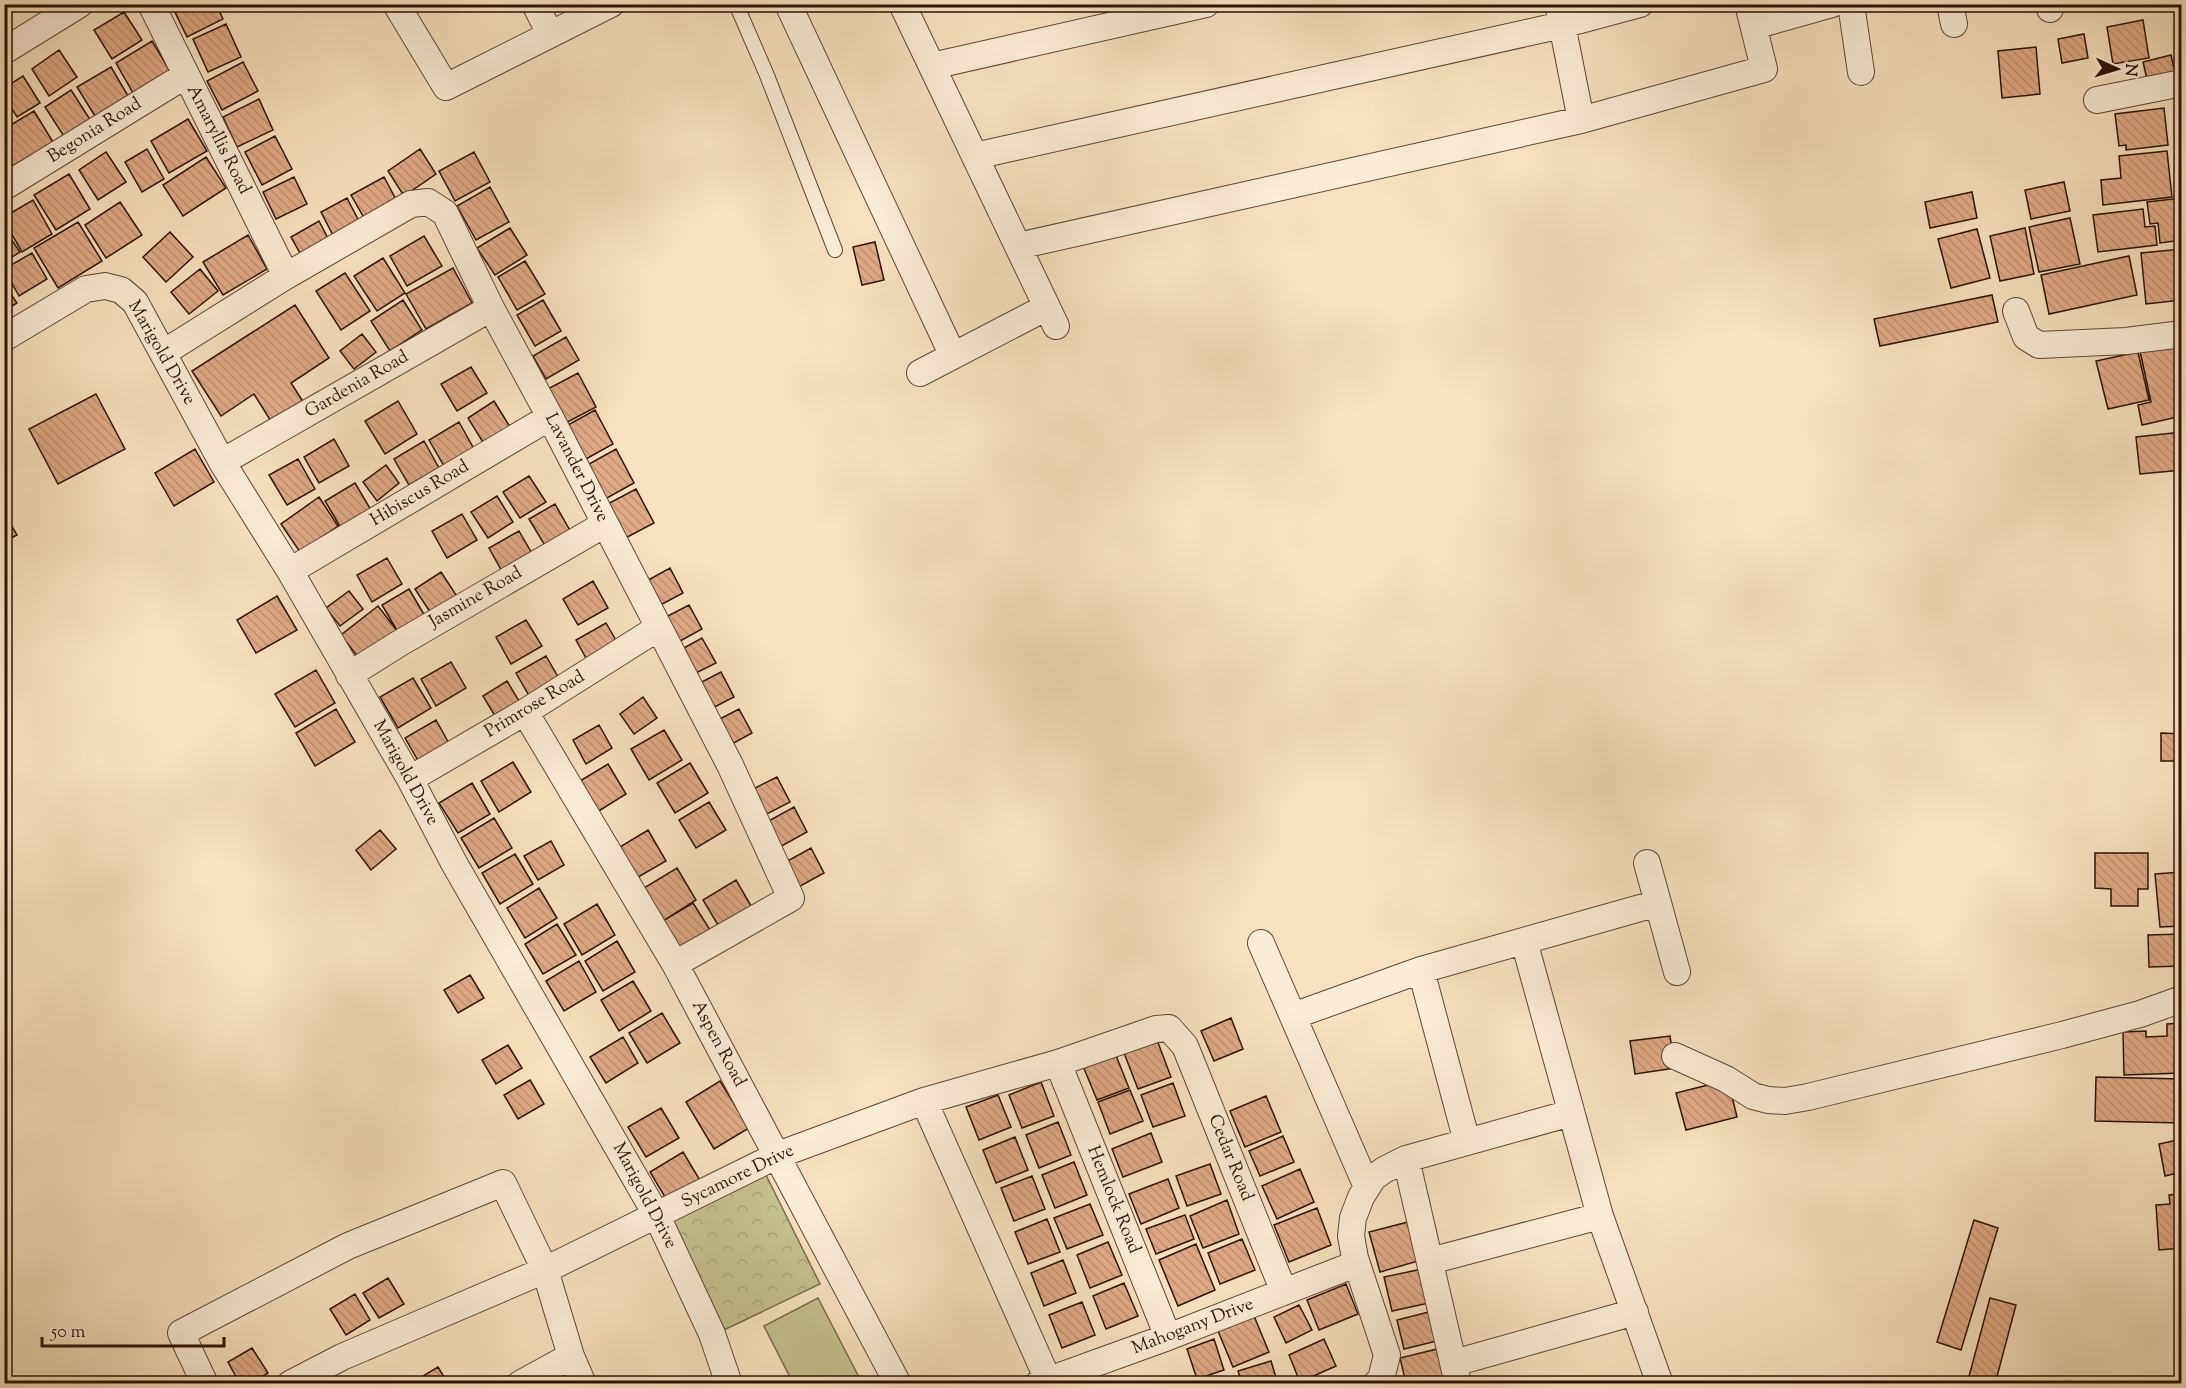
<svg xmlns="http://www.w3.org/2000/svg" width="2186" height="1388" font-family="'Sorts Mill Goudy',serif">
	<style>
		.grass { fill: #c3c18e; stroke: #786a4a; stroke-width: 1.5 }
		.forest { fill: url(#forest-crowns); stroke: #786a4a; stroke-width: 1.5 }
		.building { fill: url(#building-back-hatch); stroke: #2d1206; stroke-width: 1.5 }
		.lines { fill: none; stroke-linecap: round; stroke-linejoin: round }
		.lane-casing { stroke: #604634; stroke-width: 16 }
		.street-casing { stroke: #604634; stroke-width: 28 }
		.lane { stroke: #fbecd5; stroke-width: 14 }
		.street { stroke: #fbecd5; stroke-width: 26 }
		.labels { text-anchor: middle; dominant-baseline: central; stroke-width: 5; stroke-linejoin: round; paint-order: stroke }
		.street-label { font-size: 18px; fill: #2d1206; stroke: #fbecd5 }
	</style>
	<defs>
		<pattern id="forest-crowns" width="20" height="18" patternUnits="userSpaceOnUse" patternTransform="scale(1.5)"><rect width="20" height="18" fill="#c3c18e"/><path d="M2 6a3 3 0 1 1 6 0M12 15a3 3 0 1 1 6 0" fill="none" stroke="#a8a579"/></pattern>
		<pattern id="building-back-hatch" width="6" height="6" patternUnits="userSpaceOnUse" patternTransform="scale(1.5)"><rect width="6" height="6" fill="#e0aa86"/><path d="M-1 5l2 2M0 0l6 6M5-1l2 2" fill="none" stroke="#c09172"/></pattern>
	</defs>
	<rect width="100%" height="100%" fill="#f9e1bf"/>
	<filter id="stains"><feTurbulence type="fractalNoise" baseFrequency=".00333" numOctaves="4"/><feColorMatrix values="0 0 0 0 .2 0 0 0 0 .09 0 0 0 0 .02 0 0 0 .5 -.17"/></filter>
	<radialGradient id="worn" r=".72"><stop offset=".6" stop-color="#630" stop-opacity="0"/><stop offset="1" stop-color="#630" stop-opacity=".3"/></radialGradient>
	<path class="grass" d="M818 1298 862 1383H793L764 1326Z"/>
	<path class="forest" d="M764 1171 820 1284 724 1330 669 1219Z"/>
	<path class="building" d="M176 4H216L223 19 187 37 172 6Z
		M124 12 142 40 112 59 94 30Z
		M2143 20 2149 58 2113 64 2107 27Z
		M226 24 241 57 208 72 193 39Z
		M2084 34 2088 58 2062 63 2058 39Z
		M152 41 170 71 133 93 116 63Z
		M2036 47 2040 94 2002 98 1998 51Z
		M59 50 77 77 49 96 32 69Z
		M2171 55 2175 73 2147 79 2143 62Z
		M243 62 258 91 222 110 207 81Z
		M111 67 131 101 98 121 77 87Z
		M23 76 40 103 17 117 4 96V88Z
		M71 90 91 121 65 138 45 107Z
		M259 99 273 130 237 147 223 117Z
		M2164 108 2168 145 2126 150V145L2119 146 2115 114Z
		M34 111 53 142 13 166 4 152V129Z
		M188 119 207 151 169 173 151 141Z
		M275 136 292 169 262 185 245 152Z
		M147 149 164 179 142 192 125 162Z
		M420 149 436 174 404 196 388 171Z
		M2167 151 2172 197 2103 205 2101 180 2121 178 2119 156Z
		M106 152 126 182 98 200 79 170Z
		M474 152 490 182 455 201 439 171Z
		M206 157 226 188 183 216 163 185Z
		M69 174 90 209 56 230 34 195Z
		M294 177 307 204 276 219 263 192Z
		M384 177 399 205 367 223 351 195Z
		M2064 182 2070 211 2031 219 2025 190Z
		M490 187 509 222 476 240 457 206Z
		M1972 192 1977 218 1930 228 1925 202Z
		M347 198 362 227 336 241 321 212Z
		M2182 198V240L2160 243 2158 223 2150 224 2147 202Z
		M33 200 52 234 22 252 4 221V217Z
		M120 202 142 235 106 258 85 225Z
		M2143 209 2145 227 2155 226 2157 245 2098 252 2093 215Z
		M2070 218 2080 264 2039 272 2029 227Z
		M319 221 332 246 305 262 291 237Z
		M78 222 102 261 58 288 34 248Z
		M510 228 527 255 495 275 477 248Z
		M2025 228 2034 274 2000 281 1990 236Z
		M4 229 20 252 4 262Z
		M1977 229 1990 278 1951 288 1938 239Z
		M170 232 193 257 166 282 143 257Z
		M248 235 267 269 223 295 203 262Z
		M424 236 442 266 407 286 390 256Z
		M875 242 884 280 862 285 853 247Z
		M2182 249V300L2146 304 2141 253Z
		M32 253 47 279 19 296 4 269Z
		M2129 256 2137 295 2049 314 2041 275Z
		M383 258 405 293 377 311 354 276Z
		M525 261 545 294 517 310 498 277Z
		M453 268 472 303 426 329 406 294Z
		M200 269 218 291 189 314 171 292Z
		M345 273 370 311 341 330 316 291Z
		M4 284 17 303 4 311Z
		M1992 295 1998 322 1880 346 1874 319Z
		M403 300 422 330 390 351 371 321Z
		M543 300 561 331 535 346 517 315Z
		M295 305 329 358 291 383 304 403 272 423 254 394 221 416 192 371Z
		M362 334 376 352 354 369 340 351Z
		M566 337 579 360 546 379 533 356Z
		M2182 342V416L2142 425 2138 405 2151 402 2140 351Z
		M2138 352 2149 400 2108 409 2096 361Z
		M471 367 487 393 457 411 441 384Z
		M578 373 596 407 560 426 542 392Z
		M96 394 125 449 58 484 29 429Z
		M398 401 417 434 385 454 365 421Z
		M494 401 510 427 484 444 468 418Z
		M595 410 613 444 577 464 559 430Z
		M459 422 474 449 444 466 429 440Z
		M2182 432V470L2140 474 2136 437Z
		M334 439 349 466 319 483 304 457Z
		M424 441 439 468 409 485 394 459Z
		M195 449 214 482 174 506 155 473Z
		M616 449 634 483 598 503 580 469Z
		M298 459 315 489 287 505 269 475Z
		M386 465 399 483 377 501 363 482Z
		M529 476 546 502 520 518 503 492Z
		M355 483 371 510 341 528 325 501Z
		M636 489 654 523 618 542 600 508Z
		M497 496 513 522 488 538 471 512Z
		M319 497 338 526 300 552 281 524Z
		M555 504 572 534 547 549 529 519Z
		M462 514 477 540 447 558 432 531Z
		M7 518 17 535 4 542V520Z
		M519 531 534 557 504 575 489 548Z
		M387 558 402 584 372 602 357 575Z
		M670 568 683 593 653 609 641 584Z
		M441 572 458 598 432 615 415 589Z
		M593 581 608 608 578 625 563 599Z
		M409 589 425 616 398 632 382 605Z
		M349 591 363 609 340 626 326 608Z
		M277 596 297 630 256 653 237 620Z
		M689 605 702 629 673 645 660 620Z
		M378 606 398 632 361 661 341 635Z
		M526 620 542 646 511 664 496 637Z
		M606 623 621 649 591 667 576 640Z
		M702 638 716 663 686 678 673 654Z
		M546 656 561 682 531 699 516 673Z
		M451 662 466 688 436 706 421 679Z
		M316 670 335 703 295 727 275 694Z
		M721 672 734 697 705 712 692 687Z
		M413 678 431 708 398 728 380 697Z
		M507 681 522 706 498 721 483 696Z
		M643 697 657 718 634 734 620 714Z
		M336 709 355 742 315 766 296 733Z
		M739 709 752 733 723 749 710 724Z
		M436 720 451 747 420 764 405 738Z
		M599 725 612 748 586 764 573 740Z
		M664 730 682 760 649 780 631 749Z
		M2161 733 2182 734V761H2161Z
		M513 762 531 792 499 812 481 781Z
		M690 763 708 793 675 813 657 783Z
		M608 764 626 794 594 814 575 784Z
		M777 777 790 802 761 817 747 792Z
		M472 783 490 814 458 833 439 803Z
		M709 802 726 830 696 848 679 820Z
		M794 807 807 832 778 848 765 823Z
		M494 818 512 848 479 868 461 838Z
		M380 830 396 849 371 870 356 850Z
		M648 830 666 861 633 880 615 850Z
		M551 841 564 865 538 880 524 856Z
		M811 848 824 873 795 889 782 864Z
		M2095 853H2148V889H2138V906H2111V889L2095 888Z
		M515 854 533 884 500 904 482 873Z
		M677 868 696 900 663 921 644 888Z
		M2182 872V926L2160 927 2155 874Z
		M736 880 754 911 721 930 703 900Z
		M539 888 557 918 525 938 507 908Z
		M693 903 712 933 679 953 661 922Z
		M597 904 615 935 582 955 564 924Z
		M557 924 576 955 543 974 525 944Z
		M2182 934V966L2149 967 2148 935Z
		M617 941 635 972 603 991 585 961Z
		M579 961 596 992 564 1011 546 981Z
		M470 975 484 998 458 1013 444 990Z
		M633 981 651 1011 619 1031 601 1000Z
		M662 1013 680 1043 647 1063 629 1033Z
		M1231 1018 1243 1049 1214 1061 1201 1031Z
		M2182 1023V1073L2124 1075 2123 1032 2146 1031V1037L2167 1036V1024Z
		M1670 1036 1675 1068 1635 1074 1630 1041Z
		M623 1037 638 1063 606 1083 590 1057Z
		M1157 1040 1171 1077 1138 1089 1124 1053Z
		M508 1045 522 1068 496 1084 482 1060Z
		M1115 1053 1129 1088 1097 1100 1083 1066Z
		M2096 1077 2182 1079V1123L2095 1121Z
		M530 1080 544 1104 518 1119 504 1095Z
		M1728 1080 1737 1117 1686 1130 1676 1093Z
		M720 1081 749 1128 714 1149 686 1102Z
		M1041 1082 1054 1116 1022 1128 1009 1095Z
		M1173 1083 1185 1116 1153 1127 1141 1095Z
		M1130 1090 1143 1121 1110 1134 1098 1102Z
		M998 1095 1011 1127 979 1140 966 1107Z
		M1266 1096 1281 1132 1245 1147 1230 1111Z
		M661 1108 679 1138 646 1157 628 1127Z
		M1058 1122 1071 1155 1039 1168 1026 1135Z
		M1151 1133 1162 1162 1123 1177 1112 1149Z
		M1283 1136 1294 1162 1260 1176 1249 1151Z
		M1015 1137 1028 1170 996 1183 983 1150Z
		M2182 1139V1172L2165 1176 2159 1144Z
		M683 1152 701 1182 668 1202 650 1172Z
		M1074 1162 1087 1195 1055 1208 1042 1175Z
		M1210 1164 1221 1194 1187 1206 1176 1176Z
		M1300 1169 1314 1202 1277 1219 1262 1186Z
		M1032 1176 1045 1209 1014 1221 1001 1188Z
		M1168 1179 1179 1208 1141 1224 1129 1194Z
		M2182 1194V1248L2159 1250 2156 1205 2170 1204 2169 1195Z
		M1227 1200 1239 1234 1203 1248 1190 1216Z
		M1090 1204 1103 1235 1067 1249 1054 1218Z
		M1317 1208 1331 1245 1289 1262 1274 1225Z
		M1185 1215 1194 1239 1156 1254 1146 1229Z
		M1047 1219 1060 1252 1028 1264 1015 1232Z
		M1974 1220 1998 1228 1961 1350 1937 1342Z
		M1408 1222 1418 1261 1380 1272 1369 1232Z
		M1242 1239 1255 1270 1220 1284 1208 1253Z
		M1108 1242 1122 1275 1090 1288 1077 1255Z
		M1196 1244 1215 1290 1178 1306 1159 1260Z
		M1063 1260 1076 1293 1044 1306 1031 1273Z
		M1422 1269 1429 1303 1392 1311 1384 1277Z
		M388 1278 404 1304 379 1318 363 1293Z
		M1124 1283 1138 1316 1106 1329 1093 1296Z
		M1346 1284 1358 1314 1319 1330 1307 1300Z
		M355 1294 370 1320 346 1335 330 1309Z
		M1990 1298 2016 1305 1995 1384H1967Z
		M1082 1302 1095 1335 1062 1348 1049 1315Z
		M1299 1305 1312 1330 1286 1343 1274 1317Z
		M1429 1312 1437 1341 1404 1349 1397 1320Z
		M1254 1316 1269 1352 1233 1367 1218 1331Z
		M1214 1339 1224 1370 1197 1379 1187 1349Z
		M1324 1339 1336 1366 1300 1382 1289 1355Z
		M252 1348 268 1373 251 1384H240L228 1362Z
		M1437 1349 1445 1384H1420L1419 1381 1406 1383 1400 1358Z
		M1271 1361 1278 1384H1242L1238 1371Z
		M438 1367 448 1384H414L413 1382Z
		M1227 1377 1229 1384H1210Z"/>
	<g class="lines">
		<defs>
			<path id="lane" d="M736 4 766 73 835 250"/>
			<path id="street" d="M151 4 286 276
				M396 4 446 87 611 4
				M535 4 550 34
				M788 4 953 356
				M902 4 1056 326
				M1558 4 1581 120
				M1851 4 1861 72
				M1950 4 1954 24
				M2049 4 2050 9
				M1754 26 1832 4
				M4 51 80 4
				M932 66 1206 4
				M2097 100 2182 83
				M975 156 1562 25 1640 4
				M4 187 186 75
				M1018 246 1581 120 1764 69 1748 4
				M2016 311 2026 337 2039 345 2126 341 2182 334
				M4 338 86 289 105 286 121 290 135 302 222 462 290 571 410 779 454 863 657 1216 712 1334 729 1384
				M163 353 286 276 411 204 428 202 445 213 491 308 550 417 730 765 791 898 675 964
				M920 373 1047 307
				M222 462 491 308
				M290 571 550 417
				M349 675 400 643 605 524
				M525 712 675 964 898 1384
				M410 779 525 712 658 628
				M1647 863 1677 972
				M1524 941 1600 1216 1660 1384
				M1261 943 1367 1187
				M1421 970 1467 1142
				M1293 1016 1421 970 1658 903
				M1675 1056 1726 1079 1753 1096 1768 1100 1785 1101 1808 1097 2062 1035 2140 1014 2182 999
				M1058 1063 1168 1337
				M924 1101 1048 1380
				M1406 1159 1458 1384
				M1430 1261 1600 1216
				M1454 1363 1635 1312
				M205 1384 181 1333 348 1246 503 1183 545 1270 571 1356 583 1384
				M290 1384 342 1357 545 1270 778 1155 924 1101 1058 1063 1156 1029 1169 1028 1185 1046 1284 1292
				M520 1384 571 1356
				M1038 1384 1168 1337 1348 1267
				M1376 1384 1381 1379 1387 1355 1355 1258 1351 1236 1353 1218 1361 1197 1373 1178 1384 1170 1406 1159 1571 1113"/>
		</defs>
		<use href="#lane" class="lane-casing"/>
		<use href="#street" class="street-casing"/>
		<use href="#lane" class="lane"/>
		<use href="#street" class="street"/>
	</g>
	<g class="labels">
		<g class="street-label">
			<text transform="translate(95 131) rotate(-32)">Begonia Road</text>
			<text transform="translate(218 140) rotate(63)">Amaryllis Road</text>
			<text transform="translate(161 353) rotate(60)">Marigold Drive</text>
			<text transform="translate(357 385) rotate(-30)">Gardenia Road</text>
			<text transform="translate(576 468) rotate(63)">Lavander Drive</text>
			<text transform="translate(420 494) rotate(-31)">Hibiscus Road</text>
			<text transform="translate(476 598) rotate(-30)">Jasmine Road</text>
			<text transform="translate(535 705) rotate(-31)">Primrose Road</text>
			<text transform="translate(405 773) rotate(61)">Marigold Drive</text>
			<text transform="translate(718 1044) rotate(62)">Aspen Road</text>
			<text transform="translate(1230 1158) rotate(68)">Cedar Road</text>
			<text transform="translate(738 1177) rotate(-26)">Sycamore Drive</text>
			<text transform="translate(644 1196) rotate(62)">Marigold Drive</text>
			<text transform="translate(1113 1200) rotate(68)">Hemlock Road</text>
			<text transform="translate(1193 1327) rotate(-21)">Mahogany Drive</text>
		</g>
	</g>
	<rect width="2186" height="1388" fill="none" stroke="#f9e1bf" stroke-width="24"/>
	<rect x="6" y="6" width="2174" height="1376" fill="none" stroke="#2d1206" stroke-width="3"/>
	<rect x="12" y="12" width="2162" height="1364" fill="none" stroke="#2d1206" stroke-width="1.5"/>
	<g transform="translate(2117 69) rotate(94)" stroke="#fbecd5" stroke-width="4.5" paint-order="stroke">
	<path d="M0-4.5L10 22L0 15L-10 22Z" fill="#2d1206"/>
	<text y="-9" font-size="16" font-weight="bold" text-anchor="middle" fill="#2d1206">N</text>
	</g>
	<path d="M42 1337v9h182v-9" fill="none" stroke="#2d1206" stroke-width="3"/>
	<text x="51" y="1337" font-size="18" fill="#2d1206" stroke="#fbecd5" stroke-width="4.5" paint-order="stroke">50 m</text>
	<rect width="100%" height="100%" filter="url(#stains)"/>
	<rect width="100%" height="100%" fill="url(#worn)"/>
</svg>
